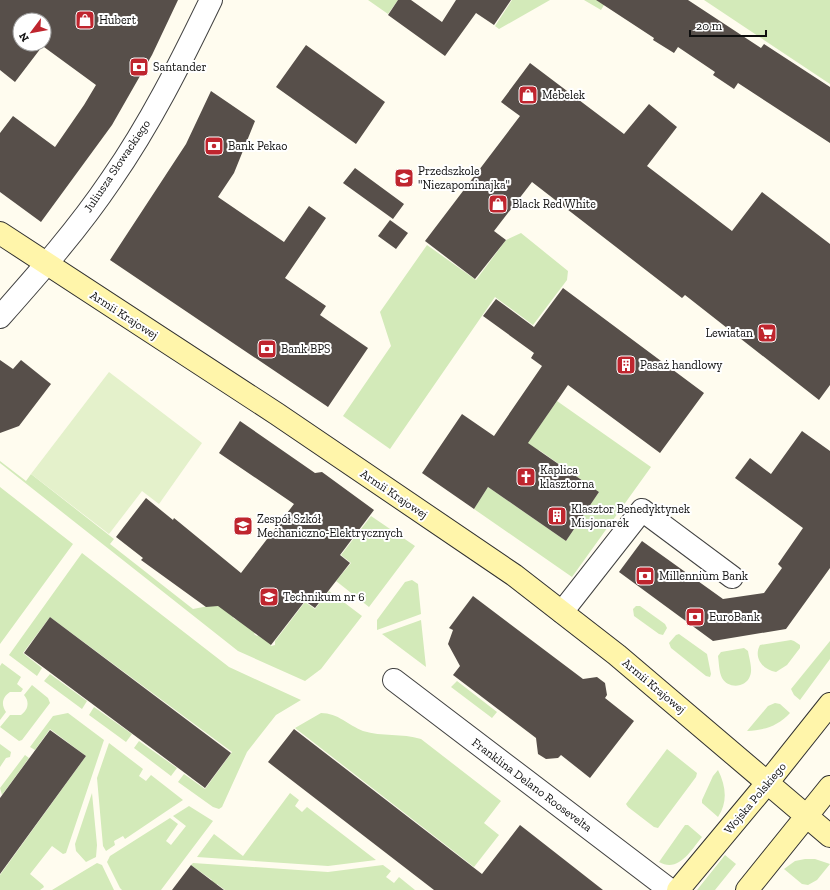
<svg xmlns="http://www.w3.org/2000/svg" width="830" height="890" font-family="'Zilla Slab',serif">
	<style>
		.green { fill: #d3eab9 }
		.pitch { fill: #e4f1cb }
		.building { fill: #574f4a }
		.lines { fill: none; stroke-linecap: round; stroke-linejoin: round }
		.street-casing { stroke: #414141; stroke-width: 24 }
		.secondary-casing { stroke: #303030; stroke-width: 24 }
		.street { stroke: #fff; stroke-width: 22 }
		.secondary { stroke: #fff5aa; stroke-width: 22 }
		.labels { text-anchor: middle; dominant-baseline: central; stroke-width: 4; stroke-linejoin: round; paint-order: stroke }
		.poi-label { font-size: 12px; fill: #0e0e0e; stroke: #fff; text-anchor: start }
		.street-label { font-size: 12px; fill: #0e0e0e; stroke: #fff }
	</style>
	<rect width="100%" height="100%" fill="#fffcef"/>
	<path class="green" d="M368 0H398L388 14Z
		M512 0H550L499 29 495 26Z
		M584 0H607L601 10Z
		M704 0H830V84Z
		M521 233 568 271 567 280 533 325 495 297 390 449 343 416 391 346 380 312 427 245 476 280 506 240Z
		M557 401 651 467 572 577 474 509 488 487 566 541 599 492 539 450 520 454Z
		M0 461 26 481 31 474 114 539 110 544 193 609 219 604 235 615 233 618 237 620 239 618 256 631 254 634 257 636 260 634 270 642 271 646 275 645V641L305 602 315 609 329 591 362 616 321 669 305 681 238 651 0 463Z
		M0 487 73 544 0 644Z
		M371 516 415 546 369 607 336 581 351 563 341 555Z
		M82 553 229 667 301 700 276 715 247 752 222 807 219 809 213 807 178 782 184 774 205 789 232 752 50 617 23 653 42 668 37 676 9 655Z
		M412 580 418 584 421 614 377 630V620L405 582Z
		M636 606H640L665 624 667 628 663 635 659 634 634 616 633 609Z
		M421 620 426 667 382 634Z
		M679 634 707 654 711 674 710 677 706 676 671 648 669 643 676 635Z
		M791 640 794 641 800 645V648L787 665 776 672C763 670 753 658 760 645Z
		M830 641V659L800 700 794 695 791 689Z
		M744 648 748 651C749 658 753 669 750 676 746 688 728 689 722 678 719 672 719 663 718 656L721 652Z
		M2 663 21 677 17 684 23 689 21 692H10C2 697 1 705 6 712L0 720V666Z
		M50 674 87 701 82 709 44 681Z
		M457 681 497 712 492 718 451 687Z
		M32 685 48 698 50 703 22 740 19 741 0 727 10 715H21C28 710 30 702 24 695Z
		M775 703 780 704 790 713C778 726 765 730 747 731L768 706Z
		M94 707 132 734 126 742 89 715Z
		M68 713 104 740 66 853 63 854 52 846 30 874 43 885 44 887 40 890H0V875L86 756 50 729 35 750 30 747 53 716Z
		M321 713C338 713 348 725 363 731 382 737 402 733 421 739L501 801 484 823 499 835 474 867 295 728Z
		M139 741 177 768 171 776 134 748Z
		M109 743 143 769 139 776 146 781 151 775 183 800 125 839 123 836 114 841 115 845 106 851 103 846 97 778Z
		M0 744 11 752 10 757 6 758 0 767Z
		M667 749 697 773 696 777 658 828 654 827 628 807 626 804Z
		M25 755 29 758 2 795 0 788Z
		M718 770C726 786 728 802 718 817L702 803V800L713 776Z
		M92 793 97 845 96 857 86 862 76 851 75 844Z
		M290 793 299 800 295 806 302 812 307 807 376 860 328 866 197 857 214 834 243 856Z
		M189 806 213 821 161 890H122L120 888 107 862 110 856 170 818 178 824 166 841 171 845 186 826 173 816Z
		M685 825H688L702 837C691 850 679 873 659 862Z
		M725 855 736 864 715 890H697Z
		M805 859H815L830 864 817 880 808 885 802 884 784 869 795 861Z
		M97 863 102 865 114 890H52Z
		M193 863 328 872 383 865 391 871 386 877 394 883 399 877 415 890H225L217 884 215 886 210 882 212 880 191 865Z"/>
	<path class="pitch" d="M109 372 202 443 159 504 142 491 109 534 31 474Z"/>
	<path class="building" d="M0 0H178L152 55 112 125 41 222 0 192V133L13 116 55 147 84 105 96 85 44 47V20H20V44H44L15 82 0 70Z
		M398 0H411L442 22 456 0H511L494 25 476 13 445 56 388 15Z
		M596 0H688L761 48 764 44 830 87V143L738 83 734 89 713 75 715 72 678 47 674 53 653 40 654 38Z
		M306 45 385 102 356 144 276 87Z
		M530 63 624 134 649 104 677 127 647 166 732 231 762 192 830 244V385L819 400 685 295 682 298 532 182 494 231 506 240 475 279 425 241 520 116 501 102Z
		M211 91 255 121 234 173 218 197 284 242 309 206 326 218 285 278 326 306 320 315 368 348 328 407 110 260 186 144Z
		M355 168 404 204 393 219 343 183Z
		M390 220 408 233 396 249 378 236Z
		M563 288 704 393 660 453 568 385 528 443 599 492 566 541 488 487 474 509 422 473 462 414 494 436 542 366 531 358 534 353 483 316 496 299 534 327Z
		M0 360 13 369 21 360 51 384 19 426 0 433Z
		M240 421 315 473 322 472 374 510 340 555 350 563 315 608 305 601 271 645 218 606 206 607 141 560 143 558 116 537 146 498 173 520 174 518 241 573 294 504 219 453Z
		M802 431 830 451V568L786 629 713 641 619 572 642 541 723 599 764 593 782 568 778 564 803 528 735 478 750 458 771 474Z
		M473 596 583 679 597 677 605 683 607 695 605 698 634 721 590 778 561 755 558 758 546 759 538 754 536 738 453 675 460 666 448 644 453 630 449 628Z
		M50 617 231 753 205 788 24 653Z
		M294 729 482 874 520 825 603 890H434L268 762Z
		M50 730 86 756 0 874V798Z
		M191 865 224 890H172Z"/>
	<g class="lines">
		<defs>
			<path id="street" d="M0 317C39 273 78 229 111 180 150 124 181 62 211 0
				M562 612 642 510 732 577
				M394 680 670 890"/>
			<path id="secondary" d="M0 233 277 414 514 575 617 655 830 836
				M678 890 768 782 830 704
				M747 890 830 787"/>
		</defs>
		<use href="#street" class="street-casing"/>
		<use href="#secondary" class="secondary-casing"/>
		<use href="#street" class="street"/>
		<use href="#secondary" class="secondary"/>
	</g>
	<defs>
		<symbol id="shop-square" viewBox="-11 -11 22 22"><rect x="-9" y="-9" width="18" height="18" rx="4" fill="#bf252e" stroke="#fff"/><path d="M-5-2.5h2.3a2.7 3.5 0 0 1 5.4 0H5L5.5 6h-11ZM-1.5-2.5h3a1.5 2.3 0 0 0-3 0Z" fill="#fff"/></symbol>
		<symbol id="bank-square" viewBox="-11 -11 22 22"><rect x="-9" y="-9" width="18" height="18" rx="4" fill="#bf252e" stroke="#fff"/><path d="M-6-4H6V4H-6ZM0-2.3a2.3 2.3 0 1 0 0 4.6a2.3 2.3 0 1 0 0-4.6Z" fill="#fff"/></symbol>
		<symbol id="school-square" viewBox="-11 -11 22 22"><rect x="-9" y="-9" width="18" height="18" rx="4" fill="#bf252e" stroke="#fff"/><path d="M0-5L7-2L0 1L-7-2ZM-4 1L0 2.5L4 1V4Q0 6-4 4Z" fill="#fff"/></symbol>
		<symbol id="supermarket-square" viewBox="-11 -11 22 22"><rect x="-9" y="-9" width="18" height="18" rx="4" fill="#bf252e" stroke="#fff"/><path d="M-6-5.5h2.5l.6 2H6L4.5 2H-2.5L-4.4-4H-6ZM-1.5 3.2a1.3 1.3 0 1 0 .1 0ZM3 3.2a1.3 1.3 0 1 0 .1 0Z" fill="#fff"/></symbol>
		<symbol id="building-square" viewBox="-11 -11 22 22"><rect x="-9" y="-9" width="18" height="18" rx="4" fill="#bf252e" stroke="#fff"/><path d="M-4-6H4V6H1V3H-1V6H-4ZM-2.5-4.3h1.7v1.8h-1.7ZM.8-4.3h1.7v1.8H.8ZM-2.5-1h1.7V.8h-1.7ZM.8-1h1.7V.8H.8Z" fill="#fff"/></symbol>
		<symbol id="church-square" viewBox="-11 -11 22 22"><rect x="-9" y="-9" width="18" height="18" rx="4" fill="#bf252e" stroke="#fff"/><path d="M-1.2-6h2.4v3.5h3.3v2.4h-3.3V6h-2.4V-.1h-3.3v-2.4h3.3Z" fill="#fff"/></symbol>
	</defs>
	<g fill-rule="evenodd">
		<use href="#shop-square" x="74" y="9" width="22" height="22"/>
		<use href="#bank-square" x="128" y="56" width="22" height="22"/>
		<use href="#shop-square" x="517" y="84" width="22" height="22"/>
		<use href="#bank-square" x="203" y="135" width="22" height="22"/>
		<use href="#school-square" x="393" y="167" width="22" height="22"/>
		<use href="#shop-square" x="487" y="193" width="22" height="22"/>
		<use href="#supermarket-square" x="756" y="322" width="22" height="22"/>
		<use href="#bank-square" x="256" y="338" width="22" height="22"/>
		<use href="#building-square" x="615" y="354" width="22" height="22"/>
		<use href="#church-square" x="515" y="466" width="22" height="22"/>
		<use href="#building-square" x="546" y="505" width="22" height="22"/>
		<use href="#school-square" x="232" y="515" width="22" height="22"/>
		<use href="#bank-square" x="634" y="565" width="22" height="22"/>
		<use href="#school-square" x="258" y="586" width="22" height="22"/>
		<use href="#bank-square" x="684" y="606" width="22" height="22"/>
	</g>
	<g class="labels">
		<g class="poi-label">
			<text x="99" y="20">Hubert</text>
			<text x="153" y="67">Santander</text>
			<text x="542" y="95">Mebelek</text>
			<text x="228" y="146">Bank Pekao</text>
			<text x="418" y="171">Przedszkole<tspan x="418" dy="14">"Niezapominajka"</tspan></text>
			<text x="512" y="204">Black Red White</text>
			<text x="753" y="333" text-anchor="end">Lewiatan</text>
			<text x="281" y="349">Bank BPS</text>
			<text x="640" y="365">Pasaż handlowy</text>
			<text x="540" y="470">Kaplica<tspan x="540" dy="14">klasztorna</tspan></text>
			<text x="571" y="509">Klasztor Benedyktynek<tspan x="571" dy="14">Misjonarek</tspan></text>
			<text x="257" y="519">Zespół Szkół<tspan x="257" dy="14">Mechaniczno-Elektrycznych</tspan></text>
			<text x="659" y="576">Millennium Bank</text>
			<text x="283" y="597">Technikum nr 6</text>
			<text x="709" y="617">EuroBank</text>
		</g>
		<g class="street-label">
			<text transform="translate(117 166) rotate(-56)">Juliusza Słowackiego</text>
			<text transform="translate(124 315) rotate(33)">Armii Krajowej</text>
			<text transform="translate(394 494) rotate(34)">Armii Krajowej</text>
			<text transform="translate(654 686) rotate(40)">Armii Krajowej</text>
			<text transform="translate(532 785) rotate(37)">Franklina Delano Roosevelta</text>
			<text transform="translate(755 798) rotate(-50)">Wojska Polskiego</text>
		</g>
	</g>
	<g transform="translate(32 32) rotate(238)"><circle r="19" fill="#ffffff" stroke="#9f9f9f"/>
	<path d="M0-3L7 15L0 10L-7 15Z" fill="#bf252e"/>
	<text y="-6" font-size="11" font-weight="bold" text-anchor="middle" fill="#0e0e0e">N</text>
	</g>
	<path d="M690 30v6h76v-6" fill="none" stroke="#0e0e0e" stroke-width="2"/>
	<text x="696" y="30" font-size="12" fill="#0e0e0e" stroke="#ffffff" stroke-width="3" paint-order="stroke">20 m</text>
</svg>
